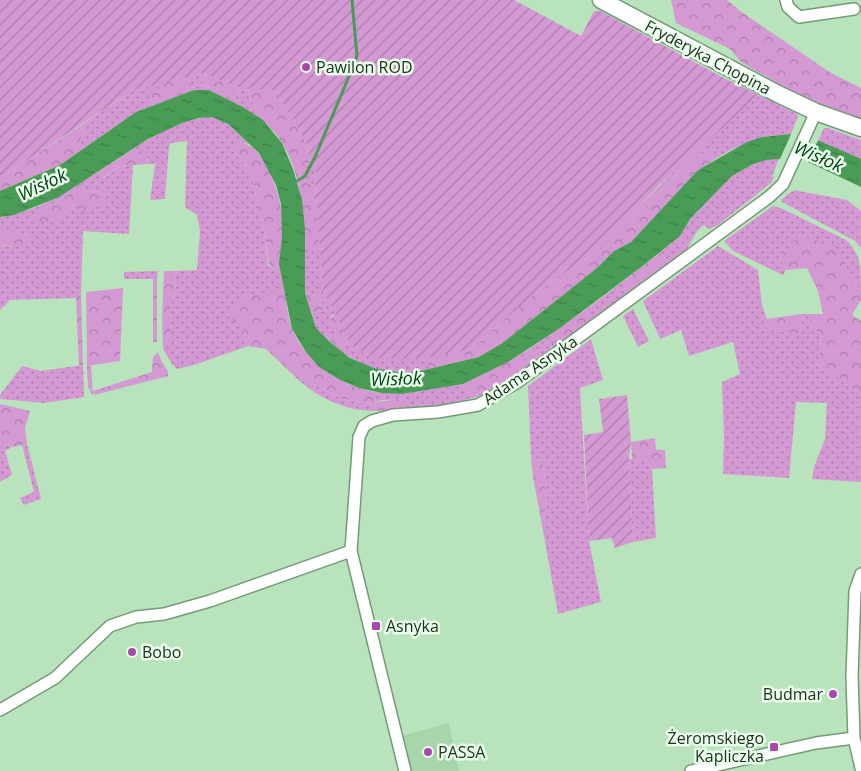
<svg xmlns="http://www.w3.org/2000/svg" width="861" height="771" font-family="'Open Sans',sans-serif">
	<style>
		.built { fill: #a7d6ab }
		.grass { fill: url(#grass-dots) }
		.forest { fill: url(#forest-crowns) }
		.garden { fill: url(#garden-furrows) }
		.water { fill: url(#water-ripples) }
		.pier { fill: #b9e3bc }
		.lines { fill: none; stroke-linecap: round; stroke-linejoin: round }
		.stream { stroke: #499b56; stroke-width: 3 }
		.street-casing { stroke: #739b77; stroke-width: 14 }
		.secondary-casing { stroke: #739b77; stroke-width: 19 }
		.street { stroke: #fff; stroke-width: 11 }
		.secondary { stroke: #fff; stroke-width: 16 }
		.poi-dot { fill: #ab47ac; stroke: #e9feea; stroke-width: 2 }
		.labels { text-anchor: middle; dominant-baseline: central; stroke-width: 5; stroke-linejoin: round; paint-order: stroke }
		.street-label { font-size: 16px; fill: #1d2d1e; stroke: #e9feea }
		.poi-label { font-size: 16px; fill: #1d2d1e; stroke: #e9feea; text-anchor: start }
		.water-label { font-size: 18px; font-style: italic; fill: #004012; stroke: #e9feea }
	</style>
	<defs>
		<pattern id="grass-dots" width="8" height="8" patternUnits="userSpaceOnUse" patternTransform="scale(1.25)"><rect width="8" height="8" fill="#d499d3"/><path d="M2 2h.1M6 6h.1" fill="none" stroke="#ab7dab" stroke-width="1.8" stroke-linecap="round"/></pattern>
		<pattern id="forest-crowns" width="20" height="18" patternUnits="userSpaceOnUse" patternTransform="scale(1.25)"><rect width="20" height="18" fill="#d499d3"/><path d="M2 6a3 3 0 1 1 6 0M12 15a3 3 0 1 1 6 0" fill="none" stroke="#ab7dab"/></pattern>
		<pattern id="garden-furrows" width="10" height="10" patternUnits="userSpaceOnUse" patternTransform="scale(1.25)"><rect width="10" height="10" fill="#d499d3"/><path d="M-1 1l2-2M0 10L10 0M9 11l2-2" fill="none" stroke="#ab7dab"/></pattern>
		<pattern id="water-ripples" width="26" height="14" patternUnits="userSpaceOnUse" patternTransform="scale(1.25)"><rect width="26" height="14" fill="#499b56"/><path d="M2 4q2-2 4 0t4 0M15 11q2-2 4 0t4 0" fill="none" stroke="#3c7f47"/></pattern>
	</defs>
	<rect width="100%" height="100%" fill="#b9e3bc"/>
	<path class="built" d="M449 723 459 771H410L402 736Z"/>
	<path class="grass" d="M203 73 206 74 202 85 209 90H194L187 77Z
		M166 82 163 87 151 97 152 106 136 112 80 151V141L84 133 80 126 132 91Z
		M240 88H247L251 100 261 113 258 117 243 107 223 97 226 92 238 93Z
		M759 95 797 114 798 116 791 134 762 137 733 149 722 155 710 148 678 172 667 186 652 200 645 212 636 214 628 223 626 221 676 169Z
		M212 117 228 124 249 144 240 142 232 148 252 174 259 213 265 231 268 266 281 274 284 289 227 313 241 323 248 346 194 365 177 369 172 364 163 349 172 330 169 311 176 290 175 271 197 270 200 231 197 215 185 207 187 141 171 143 169 146 165 199 150 200 155 164H146L148 159 133 149C156 134 184 118 212 117Z
		M824 128H828L861 140V159L848 153 818 141Z
		M766 159H779L772 176 774 177 771 183 718 225 709 229 704 225 698 230 685 252 668 264 661 252 680 236 690 219 732 176 753 164Z
		M311 160 316 163 315 185 297 181Z
		M133 165 129 234 83 231 81 293 76 298 10 300 0 310V245L11 247 30 235 0 231V217C24 214 50 202 71 189L73 192 38 212 53 222 74 206 105 204V194L101 191 86 192 80 183 98 172 103 178 121 166Z
		M794 190 847 200 861 211V248L855 241 782 202 781 200 792 191 794 192Z
		M773 206 783 209 846 240C861 253 861 269 861 291L850 280 843 257H780L786 270 783 275 733 251 724 241Z
		M718 246 758 270 762 305 767 319V328C779 330 790 335 802 334L801 314H808L812 329 820 331 821 351 817 366 830 371 861 396V482L812 479 814 467 825 439 827 403 796 402 789 478 723 474 724 434 722 382 740 374 733 342 689 356 681 330 660 339 643 301Z
		M320 248 323 291 335 313 331 317 338 331 333 335H323L316 328 312 314 325 309 321 300 312 293 305 294 304 256 307 252Z
		M158 271 157 279H124V272Z
		M621 287 632 291 590 321V317L585 310 612 290H615Z
		M633 309 649 341 638 347 623 316Z
		M551 334 555 340 550 347 553 349 538 359V356L529 349Z
		M348 337 353 346 373 358H423L428 365 435 368C426 370 416 374 408 374 386 374 358 364 341 351Z
		M591 339 603 380 580 388 589 541 601 602 558 614 542 525 547 501 543 462 531 458 528 386Z
		M83 365 84 397 44 403 0 399V395L22 366 41 371Z
		M87 366H91L93 396 88 387Z
		M291 373 343 399 371 404 375 402V392L402 394 463 384 464 390 480 396 450 404 402 409 403 402C394 399 384 399 375 402L376 411C342 411 315 396 291 373Z
		M0 442 12 447 5 451 12 475 0 482Z
		M27 444 41 499 24 505 20 498 34 492 22 445Z
		M629 459 647 460 652 469 656 538 633 542Z"/>
	<path class="forest" d="M671 0H727L740 11 831 73 861 88V125L816 105 741 62 730 49 676 23Z
		M206 74 240 88 238 93H226L223 97 209 90 202 85Z
		M187 77 194 90 152 106 151 97 154 88 163 87 166 82Z
		M247 88 276 91 309 147 308 158 311 160 297 181 315 185 320 248 308 252 304 256C305 210 300 146 258 117L261 113 251 100Z
		M80 126 84 133 80 141V151L60 165 0 191V175L3 176Z
		M240 142C256 147 259 152 267 167 280 192 283 211 282 239 281 251 279 262 281 274L269 266 265 231 259 213 252 174 232 148 234 143Z
		M710 148 722 155 698 170 631 242 614 251 597 268 504 342 479 357 435 368 428 365 423 358 470 350 540 289 601 249 626 221 628 222 636 214 645 212 652 200 667 186 678 172Z
		M133 149 140 150 148 154 146 164 121 166 102 178 98 172Z
		M80 183 86 192 101 191 105 194V204L85 210 74 206 53 222H30L38 212 73 192 71 189Z
		M0 231 30 235 25 248 0 245Z
		M799 235C813 239 837 244 844 259 851 276 846 277 861 291V300L852 315 861 321V396L830 371 817 366 821 351 820 331 812 330 808 314H823L818 291 807 268 786 270 780 257Z
		M661 252 668 264 632 291 621 287 613 291 612 290Z
		M164 271H175L176 290 169 311 172 330 163 349 162 315Z
		M153 279H157V342H153Z
		M123 288 120 361 87 366 86 292Z
		M284 289C287 301 288 321 293 331 309 365 339 385 375 392V402L402 399 403 402 402 409 376 411 375 402 371 404 343 399 291 373 266 349 248 346 241 323 235 324 232 317 226 312C234 303 245 296 257 294 268 292 275 294 284 289Z
		M81 293 83 365H79L76 298Z
		M312 293 321 300 325 309 312 314 305 294Z
		M585 310 590 317V321L553 349 550 345 555 340 551 334Z
		M335 313 348 337 341 351 323 335H333L337 331 329 322Z
		M801 314 802 334C790 335 779 330 767 328V319Z
		M529 349 537 354 538 359 517 375 480 396 477 394 472 395 464 390 463 384 508 362Z
		M158 352 162 362 168 372V376L94 395 93 391 152 372 153 357Z
		M0 404 30 411 25 428 27 444 12 447 0 442Z
		M655 438 656 450H665L666 468 652 469 647 460H632L631 442Z
		M531 458 543 462 547 501 542 525 533 477Z"/>
	<path class="garden" d="M0 0H514L581 36 594 11H600L726 79 759 95 659 185 601 249 540 289 470 350 420 359 373 358 352 346 323 291 315 185 316 163 308 158 309 147 276 91 240 88 203 73 132 91 3 176 0 175Z
		M627 395 631 442 629 459 633 542 615 548 612 538 589 541 584 435 603 432 599 399Z"/>
	<path class="water" d="M194 90H209L243 107 263 120 282 143 293 169 302 200 305 229V293L316 328 330 342 350 358 374 368 408 374 479 357 504 342 597 268 614 251 631 242 698 170 747 142 762 137 791 134 817 140 848 153 861 159V187L808 162 779 159 766 160 753 164 732 176 690 219 680 236 644 265 560 328 508 362 463 384 402 394 382 393 359 388 340 380 319 367 306 352 292 329 279 264 282 237 281 204 276 185 259 153 228 124 212 117 199 118 182 123 148 139 59 197 14 215 0 217V191L60 165 136 112Z"/>
	<path class="pier" d="M792 132 819 138 807 165 779 161Z"/>
	<g class="lines">
		<path class="stream" d="M352 0 357 56 356 59
			M294 183 305 176 315 157 350 74"/>
		<defs>
			<path id="street" d="M786 0 788 7 799 17 854 9
				M861 574 855 591 852 677 854 738 861 768
				M0 710 55 678 110 626 136 617 164 614 210 601 351 551
				M405 771 351 551 359 437 364 426 372 421 393 415 438 412 478 405 516 383 769 197 783 184 816 112
				M691 771 816 743 854 738"/>
			<path id="secondary" d="M601 0 778 94 816 112 861 128"/>
		</defs>
		<use href="#street" class="street-casing"/>
		<use href="#secondary" class="secondary-casing"/>
		<use href="#street" class="street"/>
		<use href="#secondary" class="secondary"/>
	</g>
	<g class="poi-dot">
		<circle cx="306" cy="67" r="5"/>
		<rect x="371" y="621" width="10" height="10" rx="2.5"/>
		<circle cx="132" cy="652" r="5"/>
		<circle cx="833" cy="694" r="5"/>
		<rect x="769" y="742" width="10" height="10" rx="2.5"/>
		<circle cx="428" cy="752" r="5"/>
	</g>
	<g class="labels">
		<g class="street-label">
			<text transform="translate(708 57) rotate(28)">Fryderyka Chopina</text>
			<text transform="translate(530 370) rotate(-34)">Adama Asnyka</text>
		</g>
		<g class="poi-label">
			<text x="316" y="67">Pawilon ROD</text>
			<text x="386" y="626">Asnyka</text>
			<text x="142" y="652">Bobo</text>
			<text x="823" y="694" text-anchor="end">Budmar</text>
			<text x="764" y="738" text-anchor="end">Żeromskiego<tspan x="764" dy="18">Kapliczka</tspan></text>
			<text x="438" y="752">PASSA</text>
		</g>
		<g class="water-label">
			<text transform="translate(819 156) rotate(24)">Wisłok</text>
			<text transform="translate(42 184) rotate(-25)">Wisłok</text>
			<text transform="translate(396 378) rotate(-2)">Wisłok</text>
		</g>
	</g>
</svg>
